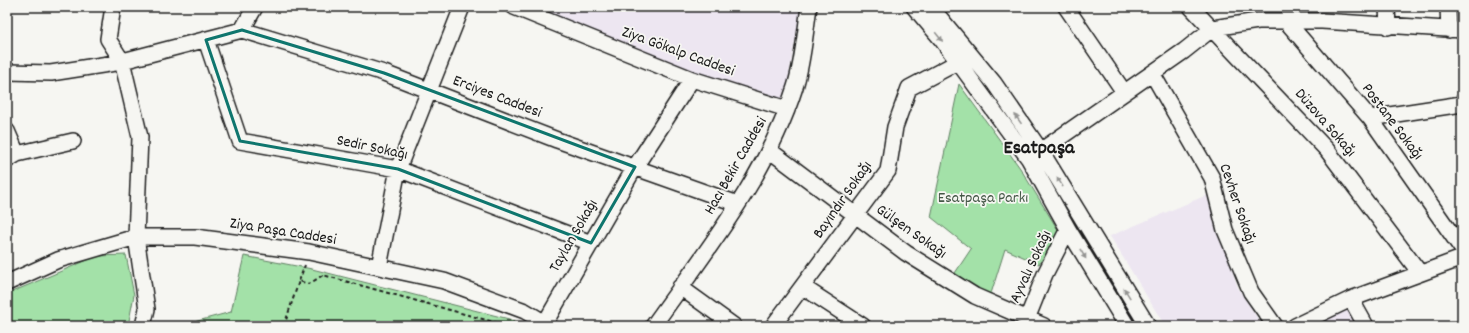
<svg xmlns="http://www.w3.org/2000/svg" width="1469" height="333" font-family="Dekko,sans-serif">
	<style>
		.built { fill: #ede6f1 }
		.green { fill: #a3e1a8; stroke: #607e62 }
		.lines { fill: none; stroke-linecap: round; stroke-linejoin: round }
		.minor-casing { stroke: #1c1c1c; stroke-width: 18 }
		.path { stroke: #1c1c1c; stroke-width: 2; stroke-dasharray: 4 3; stroke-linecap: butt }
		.minor { stroke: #f6f6f2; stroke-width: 15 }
		.oneway { fill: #949492 }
		.marked { fill: none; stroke: #0f766e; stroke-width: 3; stroke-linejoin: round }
		.labels { text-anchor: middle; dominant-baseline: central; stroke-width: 3.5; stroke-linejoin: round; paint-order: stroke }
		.street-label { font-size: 16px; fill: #1c1c1c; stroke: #f6f6f2 }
		.park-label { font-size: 16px; fill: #445746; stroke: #f6f6f2 }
		.district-label { font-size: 20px; font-weight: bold; fill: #1c1c1c; stroke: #f6f6f2 }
	</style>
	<rect width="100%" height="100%" fill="#f6f6f2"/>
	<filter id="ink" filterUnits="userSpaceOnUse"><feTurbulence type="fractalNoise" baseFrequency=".025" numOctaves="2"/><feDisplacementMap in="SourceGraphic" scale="8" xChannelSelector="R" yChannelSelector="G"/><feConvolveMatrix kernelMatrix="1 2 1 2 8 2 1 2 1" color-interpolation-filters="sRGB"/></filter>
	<g filter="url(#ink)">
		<path class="built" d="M531 7H801L784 103 696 77Z
			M1207 195 1238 288 1260 322 1267 326H1165L1110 236Z
			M1349 302 1362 326H1306Z"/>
		<path class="green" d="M959 84 1020 168 1060 233 1039 264 1005 249 989 300 953 276 971 249 931 217Z
			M126 255 134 295 128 326H7V294L97 256Z
			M244 256 312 269 509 319 521 326H179L231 312Z"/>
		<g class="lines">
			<defs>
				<path id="minor" d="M113 7 108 39 122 61 140 137 136 237 147 309 143 326
					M514 7 692 79 787 109
					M914 7 942 40 1029 159 1068 229 1127 326
					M931 7 994 83 1041 151 1148 326
					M1066 7 1124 92
					M1191 7 1327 150 1420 273
					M1387 7 1388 27
					M1448 7 1449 30
					M1286 21 1370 118 1462 249
					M242 30 384 73 557 140 738 204
					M206 40 240 141 398 169 591 243
					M7 72 51 73 115 63 242 30 255 7
					M1152 73 1212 178 1225 230 1251 292 1275 326
					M1370 118 1462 104
					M7 131 17 154 7 160
					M769 150 906 253 975 296 1044 326
					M17 154 73 141
					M1029 159 1184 51 1213 28 1258 21H1322L1462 30
					M379 267 398 169 462 7
					M7 283 58 260 136 237H195L309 252 444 281 525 311 550 326
					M680 287 734 326
					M803 287 863 326
					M1351 299 1366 326
					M1027 319 1045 274 1068 229
					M545 323 635 167 692 79
					M653 326C706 251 767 176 795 87 803 62 805 33 809 7
					M773 326 888 171 895 127 909 88 958 62
					M1295 326 1351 299 1462 258"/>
			</defs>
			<use href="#minor" class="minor-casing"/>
			<path class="path" d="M299 281 305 265
				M284 326 299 281 309 284 323 275 497 323 498 326"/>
			<use href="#minor" class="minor"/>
		</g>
		<defs><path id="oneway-solid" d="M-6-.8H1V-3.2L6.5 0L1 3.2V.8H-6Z"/></defs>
		<g class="oneway">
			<use href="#oneway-solid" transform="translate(939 37) rotate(51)"/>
			<use href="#oneway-solid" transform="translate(1018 119) rotate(-125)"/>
			<use href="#oneway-solid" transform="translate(1060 182) rotate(-121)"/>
			<use href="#oneway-solid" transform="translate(1083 254) rotate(59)"/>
			<use href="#oneway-solid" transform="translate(1127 293) rotate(-122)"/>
		</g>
	</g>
	<path class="marked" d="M242 30 384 73 635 167 591 243 398 169 240 141 206 40Z"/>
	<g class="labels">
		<g class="street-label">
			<text transform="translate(678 52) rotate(20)">Ziya Gökalp Caddesi</text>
			<text transform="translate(497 97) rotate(21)">Erciyes Caddesi</text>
			<text transform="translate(1392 122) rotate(53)">Postane Sokağı</text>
			<text transform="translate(1325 123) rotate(49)">Düzova Sokağı</text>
			<text transform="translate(372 148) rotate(12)">Sedir Sokağı</text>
			<text transform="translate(736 166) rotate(-60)">Hacı Bekir Caddesi</text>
			<text transform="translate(843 200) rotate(-55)">Bayındır Sokağı</text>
			<text transform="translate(1237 204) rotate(71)">Cevher Sokağı</text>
			<text transform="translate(283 232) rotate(9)">Ziya Paşa Caddesi</text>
			<text transform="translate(911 232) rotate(35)">Gülşen Sokağı</text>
			<text transform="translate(574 236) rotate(-60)">Taylan Sokağı</text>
			<text transform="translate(1031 267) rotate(-65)">Ayvalı Sokağı</text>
		</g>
		<g class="park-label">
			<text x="983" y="198">Esatpaşa Parkı</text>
		</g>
		<g class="district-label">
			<text x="1039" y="149">Esatpaşa</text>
		</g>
	</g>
	<rect width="1469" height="333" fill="none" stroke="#f6f6f2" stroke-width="24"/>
	<rect x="12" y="12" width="1445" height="309" fill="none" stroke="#1c1c1c" stroke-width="1.5" filter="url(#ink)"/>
</svg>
